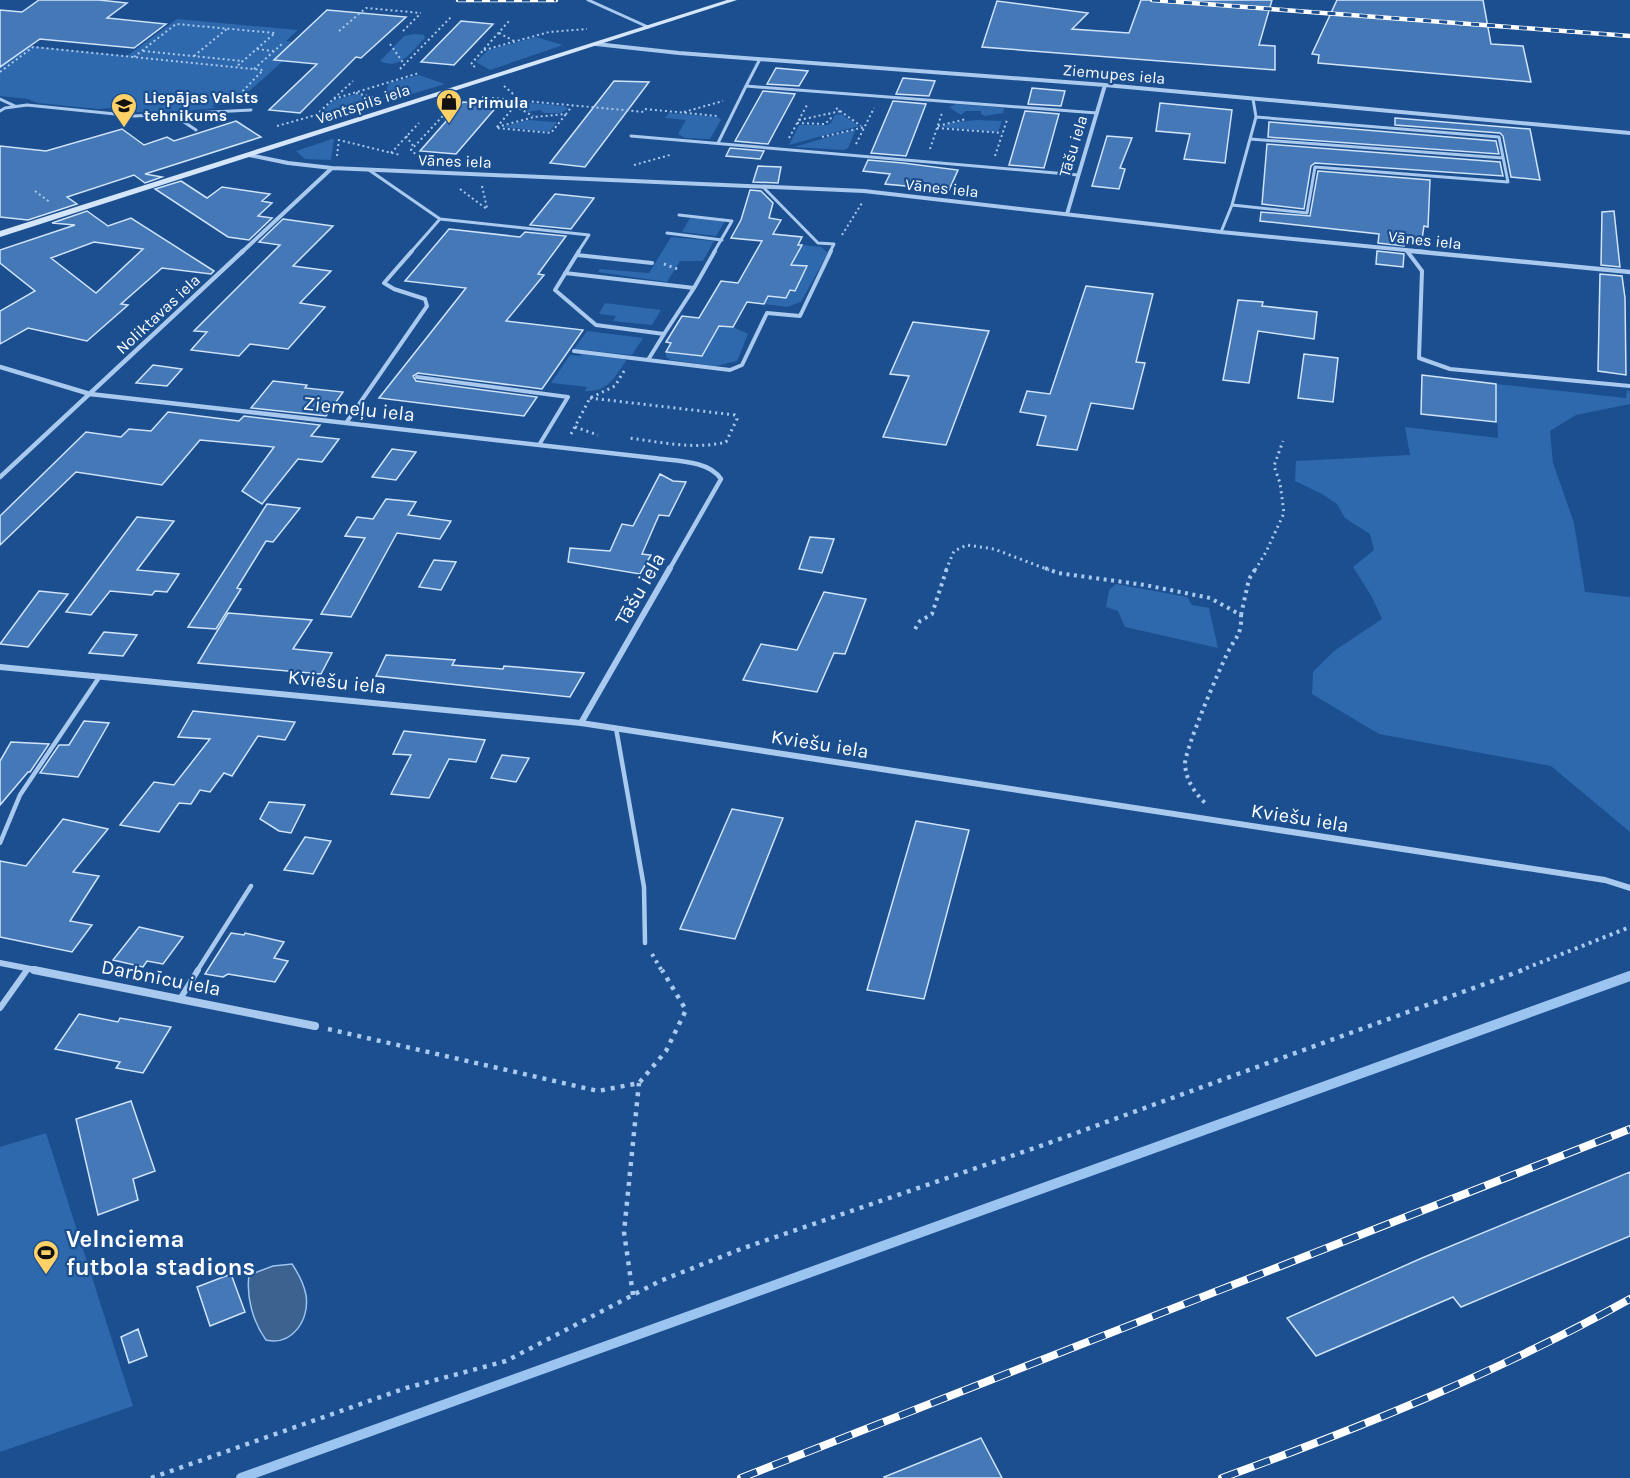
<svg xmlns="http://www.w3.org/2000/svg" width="1630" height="1478" font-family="Karla,sans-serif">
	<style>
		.green { fill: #2e69ad }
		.water { fill: #3c6290; stroke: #9cc4f0; stroke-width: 1.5 }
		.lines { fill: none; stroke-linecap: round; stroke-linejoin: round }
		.stream { stroke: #9cc4f0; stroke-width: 10 }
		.building { fill: #4478b7; stroke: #cfe3fa; stroke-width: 1.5; fill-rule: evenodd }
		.path-far3 { stroke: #a9c9ee; stroke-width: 2; stroke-dasharray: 2 3; stroke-linecap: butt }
		.path-far2 { stroke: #a9c9ee; stroke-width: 3; stroke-dasharray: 2 4; stroke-linecap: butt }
		.path-far1 { stroke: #a9c9ee; stroke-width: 4; stroke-dasharray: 3 4.5; stroke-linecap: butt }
		.path { stroke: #a9c9ee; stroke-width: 4.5; stroke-dasharray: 4 6; stroke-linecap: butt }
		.lane-far3 { stroke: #a9c9ee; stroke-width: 3 }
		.lane-far2 { stroke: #a9c9ee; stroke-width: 4 }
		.lane-far1 { stroke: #a9c9ee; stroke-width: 4.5 }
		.lane { stroke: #a9c9ee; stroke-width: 6 }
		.street-far3 { stroke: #a9c9ee; stroke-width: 4 }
		.street-far2 { stroke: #a9c9ee; stroke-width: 4.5 }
		.street-far1 { stroke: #a9c9ee; stroke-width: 6 }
		.street { stroke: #a9c9ee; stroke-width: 8 }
		.secondary { fill: #d6e6fa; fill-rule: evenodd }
		.rail-far1-casing { stroke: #fff; stroke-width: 4.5 }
		.rail-casing { stroke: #fff; stroke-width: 8 }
		.rail-far1 { stroke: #1b4f8f; stroke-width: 3; stroke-dasharray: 8; stroke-linecap: butt }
		.rail { stroke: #1b4f8f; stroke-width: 6; stroke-dasharray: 17; stroke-linecap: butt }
		.labels { text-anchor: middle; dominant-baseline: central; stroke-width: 4.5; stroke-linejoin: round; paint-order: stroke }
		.far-street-label { font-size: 16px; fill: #fff; stroke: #1b4f8f }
		.far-poi-label { font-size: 16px; font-weight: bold; fill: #fff; stroke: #1b4f8f; text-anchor: start }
		.street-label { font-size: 20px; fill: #fff; stroke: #1b4f8f }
		.near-poi-label { font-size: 24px; font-weight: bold; fill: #fff; stroke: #1b4f8f; text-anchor: start }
	</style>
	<rect width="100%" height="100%" fill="#1b4f8f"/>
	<path class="green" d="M177 19 298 30 286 41 302 44 236 103 211 106 217 108 163 113 114 111 112 108 98 109 38 103 27 99 0 96V67L30 46 127 56Z
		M415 34 424 35 425 38C412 51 400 71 380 61L404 36Z
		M536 37 563 45 490 70 476 62 488 50Z
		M419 75 445 84 402 97 383 99 389 83Z
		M356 94 378 99 360 106 358 111 335 118 321 114 332 101Z
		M530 103 565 106 568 109 561 113H544L540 110 528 112 520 107Z
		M956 104 1004 108 1003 113 985 116 981 114V111H966L961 115 949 107Z
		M669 113 718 117 721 120 710 139 685 138 678 134 686 120 665 118Z
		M841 114 859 126 789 145 799 125H827L831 123 835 115Z
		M527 120 557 122 549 132 503 127Z
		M976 120 1002 121 998 132 940 127 951 123Z
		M856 129 848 148 844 150 794 147Z
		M332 139H334L331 160 305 159 296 151Z
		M690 218 725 221 716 236 682 232Z
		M671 237 714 241 703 261H680L667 282 598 272 600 269 649 273Z
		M802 245 821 247 828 253 801 302 787 307 764 304 768 296 786 298 790 290H795L807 267 791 265Z
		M605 303 661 310 652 325 613 321 616 316 599 314Z
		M719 326 733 327 748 334 737 361 716 366 671 360 666 357V352L702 356Z
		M587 331 643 338 632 355 574 349Z
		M582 354 623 359 626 361C614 378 608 392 585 391L587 387 551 383 570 355 580 356Z
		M1496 384 1626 398 1627 390 1630 391V404L1576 415 1550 431 1553 463 1574 523 1585 592 1630 597V832L1551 766 1379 734 1312 694 1313 672 1334 651 1382 619 1372 597 1353 567 1374 550 1370 534 1345 518 1337 504 1322 494 1295 481 1296 461 1410 455 1405 427 1498 438Z
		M1116 584 1187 597 1192 605 1209 608 1218 648 1125 627 1118 611 1106 607 1109 590Z
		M46 1133 133 1406 0 1452V1147Z"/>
	<path class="water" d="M292 1264C298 1273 304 1284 306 1295 310 1320 292 1346 266 1340 253 1322 246 1297 249 1275L273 1266Z"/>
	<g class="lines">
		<path class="stream" d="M241 1478 1630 976"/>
	</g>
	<path class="building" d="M39 0H99L127 3 107 18 166 24 134 48 40 39 0 67V10L22 12Z
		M1141 0H1272L1259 45 1275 46V70L982 47 997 1 1088 13 1072 29 1129 33Z
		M1337 0H1483L1491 44 1523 46 1531 82 1318 63 1319 55 1312 54Z
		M327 10 406 17 361 58 356 57 300 113 269 110 317 64 274 60Z
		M461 21 493 24 454 65 421 62Z
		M776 68 808 71 799 86 767 84Z
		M903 78 935 81 929 96 896 94Z
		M614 81 649 82 585 167 550 163Z
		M1032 88 1065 91 1061 106 1028 104Z
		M763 91 795 94 768 144 735 141Z
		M893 101 926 104 906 156 871 153Z
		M463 102 498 105 456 154 420 151Z
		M1160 103 1232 110 1225 163 1184 159 1190 134 1156 131Z
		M1025 111 1059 114 1044 168 1009 165Z
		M1395 118 1530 129 1540 180 1511 177 1503 136 1500 133 1395 125Z
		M236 121 261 137 145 174 162 177 145 183 134 175 67 197 77 204 28 220 0 217V146L46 151 122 129 144 145 167 137 174 141Z
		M1269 122 1496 141 1499 154 1268 137Z
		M1107 136 1132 138 1120 168 1125 169 1119 189 1092 186Z
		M1267 144 1500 162 1503 176 1315 163 1311 166 1304 209 1262 204Z
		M730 148 764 151 760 159 726 156Z
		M868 160 903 163 958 170 949 190 885 184 890 174 863 171Z
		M758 166 781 167 778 183 753 182Z
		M1318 171 1430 180 1428 227 1424 226 1422 239 1405 237 1404 246 1378 243 1379 234 1260 221 1261 212 1310 216Z
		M181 181 207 198 222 187 270 194 262 201 272 203 258 216 272 218 249 240 228 237 155 189Z
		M750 190 761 191 773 203 769 218 781 220 773 234 802 237 798 245H802L791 265 807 266 795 291 790 290 786 298 768 296 764 304 747 302 733 327 719 326 702 356 666 352 671 343 666 342 682 316 699 318 721 281 738 283 762 241 731 238 741 220Z
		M555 194 594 198 571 229 530 225Z
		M87 211 108 226 131 218 214 271 211 274 162 268 121 304 128 305 87 341 28 328 0 344V311L35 291 0 263V250L75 225 52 223ZM94 242 143 249 96 293 51 258Z
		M1614 211 1620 267 1601 265 1602 212Z
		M283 219 333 226 293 266 331 271 300 303 325 307 288 349 250 344 239 356 191 350 207 332 194 331 280 245 259 242Z
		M449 229 520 237 525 232 566 236 538 274 544 275 506 321 583 330 542 389 418 373 413 376 416 381 537 397 524 416 379 398 466 288 405 281Z
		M1377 251 1404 254 1403 267 1376 264Z
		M1600 274 1622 276 1625 298 1626 375 1598 371Z
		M1086 286 1153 294 1136 362 1145 363 1133 409 1091 403 1077 450 1037 445 1046 416 1020 412 1027 391 1050 394Z
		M1238 300 1263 302 1262 306 1317 312 1314 339 1258 331 1249 383 1223 380Z
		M913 322 989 331 946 445 883 437 909 376 890 374Z
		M1304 354 1338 358 1333 402 1298 398Z
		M153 365 182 369 167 386 136 383Z
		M1422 375 1496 384V422L1421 414Z
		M273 381 307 385 305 388 343 392 326 416 251 408Z
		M168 412 239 421 244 416 320 425 311 436 339 439 322 462 298 459 262 504 242 491 274 447 200 440 162 485 76 472 0 545V516L86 432 121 437 129 429 151 431Z
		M392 449 416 452 396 480 372 477Z
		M660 474 673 481 686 482 669 516 659 515 642 554 651 555 640 574 568 562 570 548 610 551 622 524 633 526Z
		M386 499 416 502 408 515 451 521 440 539 397 533 351 617 321 614 365 538 345 536 357 517 373 519Z
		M267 504 300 508 273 542 266 541 237 588 241 589 216 629 188 627Z
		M137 517 174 521 137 570 179 574 167 592 155 591 152 595 110 591 91 615 66 612Z
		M810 537 834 539 822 573 799 569Z
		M434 560 456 562 441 590 419 587Z
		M39 591 68 594 28 647 0 644Z
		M824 592 866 599 845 654 834 653 817 692 743 680 761 644 797 650Z
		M228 613 312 620 293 649 332 653 321 674 198 663Z
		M104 632 137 635 123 656 89 653Z
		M386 655 455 660 452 665 503 669 504 666 584 673 570 697 376 676Z
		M193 711 295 722 285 740 258 736 232 776 224 773 210 792 200 790 191 804 179 803 159 832 120 825 154 782 174 785 210 739 178 737Z
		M84 721 109 723 78 777 40 773 59 745H69Z
		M404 731 485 740 476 762 449 759 429 798 391 794 411 755 393 754Z
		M11 742 49 744 30 772H28L0 805V761Z
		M502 755 529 758 516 782 491 778Z
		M269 802 305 805 291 833 279 831 260 819Z
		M732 809 783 818 735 939 680 929Z
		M63 819 108 829 73 872 99 876 70 921 92 925 72 952 0 937V861L26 866Z
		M916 821 969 830 924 999 867 990Z
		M305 837 331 841 313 874 284 870Z
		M139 927 183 937 163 964 147 961 143 967 113 960Z
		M231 933 244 935 245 933 284 942 274 958 288 961 275 982 228 974 223 977 205 974Z
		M79 1014 118 1022 120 1018 171 1027 143 1073 116 1068 120 1062 55 1049Z
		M131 1101 155 1171 133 1179 138 1200 98 1215 76 1119Z
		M1630 1172V1236L1461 1307 1453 1297 1316 1356 1287 1318 1422 1258Z
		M231 1274 245 1312 210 1326 197 1287Z
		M138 1329 147 1356 129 1363 121 1337Z
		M981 1438 1002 1478H885L884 1477Z"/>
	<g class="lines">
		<path class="path-far3" d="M339 31 366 8 421 13
			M403 31 420 14
			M499 33 514 41
			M390 44 404 64
			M257 49 273 51
			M484 50 549 32 587 29
			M143 51 243 61
			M194 56 228 28
			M134 57 176 24 275 33 236 67
			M475 67 471 64 509 21
			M254 69 282 44
			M400 69 452 16
			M0 72 33 47 263 70 238 96
			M504 86 520 100 496 128 551 133 566 114
			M356 93 375 98
			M482 97 645 112
			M334 99 419 73
			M515 106 533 116
			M836 108 861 126
			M645 109 718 116
			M684 112 723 101
			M799 120 841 111
			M797 123 825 124 831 118 829 113
			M277 126 316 115 353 81
			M938 126 966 119
			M497 127 534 117 566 114 573 105
			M937 128 1002 133
			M406 136 414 147
			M822 137 865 127
			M789 138 807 105
			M343 141 400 155
			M856 144 874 108
			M930 149 942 113
			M391 153 419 123
			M337 156 339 139
			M995 156 1007 120
			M419 157 411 150 454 104
			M634 165 670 155
			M482 186 487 208
			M460 189 488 210
			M35 191 51 203
			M842 235 862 203"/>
		<path class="path-far2" d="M664 264 680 270
			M590 398 735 415 737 419 726 442C694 450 661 442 629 438
			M575 427 598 435
			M571 434 590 398 615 386 624 371
			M946 570 954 551 967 545 994 549 1049 570
			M1255 570 1266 552 1284 513 1280 483 1274 466 1283 441"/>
		<path class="path-far1" d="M1045 568 1058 573 1145 585 1210 598 1241 615C1242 635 1236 636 1228 652 1219 670 1185 749 1185 764 1186 781 1195 793 1206 804
			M1241 615 1249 579 1256 568
			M915 629 920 621 932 614 947 568
			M652 954 662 971
			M1519 971 1630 927"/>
		<path class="path" d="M328 1029 598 1091 639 1083 666 1051 686 1010 662 970
			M633 1295 624 1232 639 1083
			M151 1478 406 1388 506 1361 660 1281 741 1249 1046 1144 1523 970"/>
		<path class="lane-far3" d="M588 0 648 27
			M746 86 760 59
			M0 99 15 106
			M0 111 5 108 27 105 135 116 251 110
			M172 114 196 130
			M631 136 1078 175
			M1250 139 1503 158
			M718 143 746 86 1097 113
			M369 170 440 219 411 252
			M763 187 818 243 834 244 830 252
			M1232 205 1307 213 1315 167 1508 182 1499 137 1256 117
			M679 215 732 221 714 252
			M440 219 589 235 578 252
			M1221 232 1232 205 1256 117 1253 99
			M667 233 722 240
			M1407 250 1408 252"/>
		<path class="lane-far2" d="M579 251 555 290 596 325 664 334 648 360 730 370 742 365 767 313 800 316 831 251
			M1407 251 1422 271 1419 358 1450 369 1630 386
			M577 255 652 263
			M565 273 694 288 664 334
			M694 288 715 251
			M574 351 648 360
			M417 377 568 397 539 445
			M346 423 427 306 425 299 394 289 384 283 412 251"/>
		<path class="lane-far1" d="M616 728 644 887 645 943
			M0 843 20 795 100 676
			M26 971 28 969
			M197 971 251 886"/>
		<path class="lane" d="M180 999 198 970
			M0 1008 27 970"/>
		<path class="street-far3" d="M596 44 679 53 1105 85 1630 133
			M249 155 288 163 332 168 864 191 1221 232 1426 252
			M1067 214 1105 85
			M242 252 332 168"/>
		<path class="street-far2" d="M1411 251 1630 272
			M0 367 90 394 654 458C674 461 709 460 721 479L669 570
			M0 477 243 251"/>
		<path class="street-far1" d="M0 667 581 723 1605 880 1630 888
			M581 723 670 568
			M0 963 41 971"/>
		<path class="street" d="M34 970 315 1026"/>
		<path class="secondary" d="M727 0H737L0 237V231Z"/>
		<defs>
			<path id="rail-far1" d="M458 0H556
				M1152 0 1630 36"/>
			<path id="rail" d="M741 1478 1630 1129
				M1222 1478C1362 1427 1499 1372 1630 1299"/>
		</defs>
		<use href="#rail-far1" class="rail-far1-casing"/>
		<use href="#rail" class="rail-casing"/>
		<use href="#rail-far1" class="rail-far1"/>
		<use href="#rail" class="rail"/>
	</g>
	<defs>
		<symbol id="shop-pin" viewBox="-11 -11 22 30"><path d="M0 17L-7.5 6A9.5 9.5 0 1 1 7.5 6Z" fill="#ffd166" stroke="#1b4f8f"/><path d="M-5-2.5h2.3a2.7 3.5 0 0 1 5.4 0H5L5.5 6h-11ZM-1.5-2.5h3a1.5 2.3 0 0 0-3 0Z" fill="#111"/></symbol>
		<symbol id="university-pin" viewBox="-11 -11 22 30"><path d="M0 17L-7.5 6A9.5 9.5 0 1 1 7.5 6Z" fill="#ffd166" stroke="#1b4f8f"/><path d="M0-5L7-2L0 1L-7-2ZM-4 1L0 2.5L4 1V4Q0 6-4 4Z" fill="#111"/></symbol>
		<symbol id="stadium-pin" viewBox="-11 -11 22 30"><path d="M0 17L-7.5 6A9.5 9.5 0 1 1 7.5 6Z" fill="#ffd166" stroke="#1b4f8f"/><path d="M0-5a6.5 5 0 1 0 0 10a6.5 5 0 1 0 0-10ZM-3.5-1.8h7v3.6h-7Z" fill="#111"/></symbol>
	</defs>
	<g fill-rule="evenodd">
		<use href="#shop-pin" x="434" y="87" width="30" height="40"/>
		<use href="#university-pin" x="109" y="91" width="30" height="40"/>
		<use href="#stadium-pin" x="31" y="1238" width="30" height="40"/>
	</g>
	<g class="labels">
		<g class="far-street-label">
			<text transform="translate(1114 74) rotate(5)">Ziemupes iela</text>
			<text transform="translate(363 104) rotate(-18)">Ventspils iela</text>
			<text transform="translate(1073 146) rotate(-73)">Tāšu iela</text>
			<text transform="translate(455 161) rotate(2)">Vānes iela</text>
			<text transform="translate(942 188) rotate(6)">Vānes iela</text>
			<text transform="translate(1425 240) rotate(6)">Vānes iela</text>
			<text transform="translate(158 314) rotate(-43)">Noliktavas iela</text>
		</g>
		<g class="far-poi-label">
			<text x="144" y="97">Liepājas Valsts<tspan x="144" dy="18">tehnikums</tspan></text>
			<text x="468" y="102">Primula</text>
		</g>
		<g class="street-label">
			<text transform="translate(359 409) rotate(6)">Ziemeļu iela</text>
			<text transform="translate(640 589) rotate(-60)">Tāšu iela</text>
			<text transform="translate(337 682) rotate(6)">Kviešu iela</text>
			<text transform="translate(820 744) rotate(9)">Kviešu iela</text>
			<text transform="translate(1300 818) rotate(9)">Kviešu iela</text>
			<text transform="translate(161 978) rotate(11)">Darbnīcu iela</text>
		</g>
		<g class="near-poi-label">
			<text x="66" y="1239">Velnciema<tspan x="66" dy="28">futbola stadions</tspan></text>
		</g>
	</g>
</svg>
